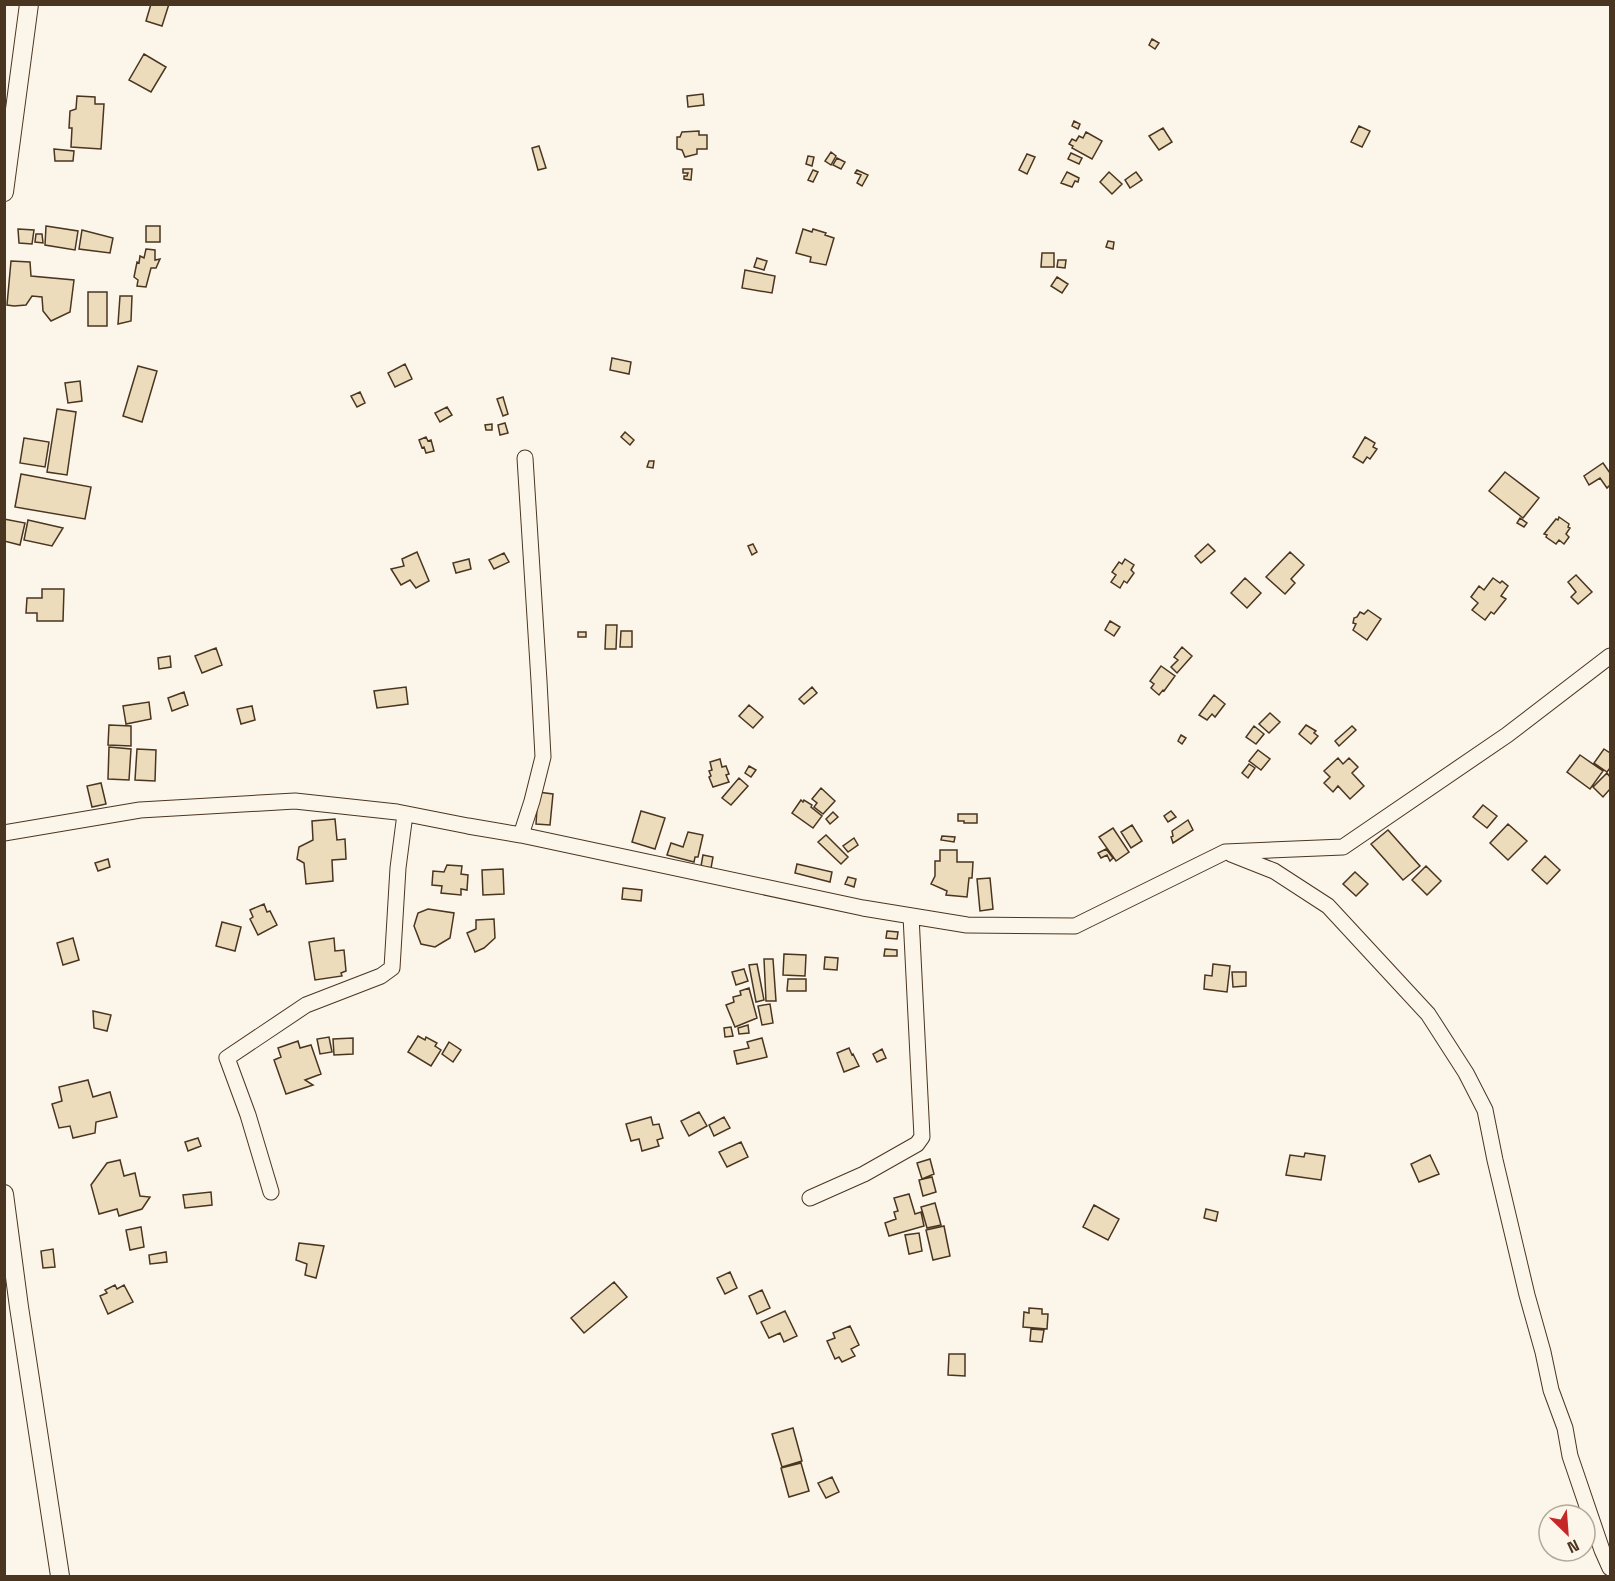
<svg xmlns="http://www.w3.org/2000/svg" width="1615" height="1581" font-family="'Space Grotesk',sans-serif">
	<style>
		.building { fill: #ecdcbc; stroke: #4a3520; stroke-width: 1.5 }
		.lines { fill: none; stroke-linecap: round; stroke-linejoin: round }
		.minor-casing { stroke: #4a3520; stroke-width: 17 }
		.tertiary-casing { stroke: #4a3520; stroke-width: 20 }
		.minor { stroke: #fbf6e9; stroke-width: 15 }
		.tertiary { stroke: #fbf6e9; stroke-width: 18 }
	</style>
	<rect width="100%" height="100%" fill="#fbf6e9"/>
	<path class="building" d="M151 4H169L162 26 146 21Z
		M1152 39 1159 43 1155 49 1149 45Z
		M144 54 166 67 151 92 129 80Z
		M703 94 704 105 688 107 687 96Z
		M77 96 95 97V104H104L101 149 71 147 72 128H69L70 111 76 109Z
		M1074 121 1080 124 1078 129 1072 126Z
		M1359 126 1370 131 1362 147 1351 142Z
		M1163 128 1172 142 1159 150 1149 136Z
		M699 131V135H707V149H697V154L685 157 682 150 677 149V137H680L682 132Z
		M1086 132 1102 141 1092 159 1072 148 1073 146 1069 144 1072 139 1076 141 1079 136 1083 138Z
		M539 146 546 168 538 170 532 148Z
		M54 149 74 151 73 161H55Z
		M831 152 836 156 831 165 825 161Z
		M1071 153 1082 158 1079 164 1068 159Z
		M1027 154 1035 157 1027 174 1019 170Z
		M808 156 814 157 812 166 806 164Z
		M837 158 845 162 841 169 833 165Z
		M683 169H692L691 180 684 179V176H687L688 173H683Z
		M813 170 818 172 813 182 808 180Z
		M857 170 868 175 862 186 857 183 861 175 855 173Z
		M1067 172 1079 178 1078 182 1075 181 1072 187 1061 183Z
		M1109 172 1122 184 1112 194 1100 182Z
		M1136 172 1142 180 1130 188 1125 180Z
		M46 226 78 231 75 250 45 245Z
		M146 226H160V242H146Z
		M18 229 34 230 32 244 19 243Z
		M803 229 812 232 813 229 826 233 825 235 834 238 826 265 810 262 811 257 796 253Z
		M82 230 113 238 110 253 79 249Z
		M36 234H42L43 243 35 242Z
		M1108 241 1114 242 1113 249 1106 247Z
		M146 249 155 250V260L160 259 156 268H151L146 287 137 286 138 280 134 277 137 262 139 263 140 256 144 258Z
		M1042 253H1054V267H1041Z
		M757 258 767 261 764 270 754 267Z
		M1058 260H1066L1065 268 1057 267Z
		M11 261 30 262 31 276 74 280 70 312 51 321 43 311 42 297 32 296 26 305 14 306 7 305Z
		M745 270 775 276 772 293 742 288Z
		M1057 277 1068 284 1062 293 1051 286Z
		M88 292H107V326H88Z
		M120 296H132L131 321 118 324Z
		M612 358 631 362 629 374 610 370Z
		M405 364 412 379 395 387 388 373Z
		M138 366 157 371 142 422 123 416Z
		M80 381 82 401 68 403 65 383Z
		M360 392 365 403 357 407 351 396Z
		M503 397 508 414 503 416 497 399Z
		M447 407 452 415 440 422 435 413Z
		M57 409 76 412 67 475 47 472Z
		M505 423 508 433 500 435 498 425Z
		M492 424V430H486L485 425Z
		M625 432 634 440 630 445 621 437Z
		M426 437 428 441 431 440 434 451 426 453 424 447 422 448 419 440Z
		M1365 437 1375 443 1373 447 1377 449 1370 459 1367 457 1363 463 1353 457Z
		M24 438 49 442 45 467 20 463Z
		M649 461H654L653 468 647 467Z
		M1603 463 1610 473V485L1607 488 1600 478 1589 485 1584 476Z
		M1505 472 1539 498 1523 518 1489 491Z
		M21 474 91 487 85 519 15 507Z
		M1559 517 1569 524 1568 527 1570 528 1566 534 1569 537 1564 544 1559 540 1556 544 1546 537 1547 535 1544 534 1556 519 1558 520Z
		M1520 518 1527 523 1524 527 1517 523Z
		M4 519 25 523 20 545 4 541Z
		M28 520 63 528 52 546 24 540Z
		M753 544 757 552 752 555 748 546Z
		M1208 544 1215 551 1201 563 1195 556Z
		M417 552 429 581 416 588 410 580 401 585 391 569 404 566 402 559Z
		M1290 552 1304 565 1291 579 1295 583 1285 594 1266 577Z
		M504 553 509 562 494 569 489 560Z
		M469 559 471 569 456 573 453 563Z
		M1125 559 1134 565 1131 570 1134 573 1127 583 1124 581 1120 588 1111 582 1116 575 1112 572 1119 562 1122 564Z
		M1576 575 1592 592 1578 604 1571 597 1576 592 1568 582Z
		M1245 578 1261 593 1247 608 1231 593Z
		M1493 578 1500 583 1502 581 1508 586 1501 596 1506 599 1494 614 1491 612 1485 620 1472 610 1478 603 1471 597 1479 586 1484 590Z
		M42 589H64L63 621H37V613H26L27 598H42Z
		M1368 610 1381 619 1367 640 1353 630 1356 624 1353 623 1354 618 1357 617 1360 612 1364 614Z
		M1110 621 1120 627 1114 636 1105 630Z
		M606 625H617L616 649H605Z
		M621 631H632V647H620Z
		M578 632H586V637H578Z
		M1182 647 1192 656 1177 673 1171 667 1178 660 1174 657Z
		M216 648 222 665 202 673 195 656Z
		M170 656 171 667 159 669 158 658Z
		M1161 666 1175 676 1164 691 1163 690 1159 695 1151 688 1154 684 1150 681Z
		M406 687 408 704 377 708 374 691Z
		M812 687 817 693 804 704 799 699Z
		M184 692 188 705 172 711 168 698Z
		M1214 695 1225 704 1215 717 1212 714 1207 720 1199 715Z
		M149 702 151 719 126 724 123 706Z
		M749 705 763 717 753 728 739 716Z
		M252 706 255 720 241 724 237 709Z
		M1270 713 1280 722 1269 733 1259 724Z
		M109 725 131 726V746L108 745Z
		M1306 725 1316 731 1314 733 1318 736 1311 744 1299 734Z
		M1254 726 1264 734 1256 744 1246 737Z
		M1352 726 1356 730 1339 746 1335 741Z
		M1181 735 1186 738 1182 744 1178 741Z
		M109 747 131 749 129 780 108 779Z
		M137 749 156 750 155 781 135 780Z
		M1604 749 1610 753V768L1607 772 1594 763Z
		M1258 750 1270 759 1261 770 1249 761Z
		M1580 755 1603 771 1590 789 1567 772Z
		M1338 758 1343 764 1349 758 1358 767 1352 773 1364 786 1350 799 1338 786 1333 792 1324 783 1330 777 1324 771Z
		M720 759 722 767 726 766 729 774 726 775 729 782 713 787 709 777 711 776 709 771 712 770 710 762Z
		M1249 764 1255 768 1248 778 1242 773Z
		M749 766 756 770 751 777 745 773Z
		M1607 773 1610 777V789L1603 797 1593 787Z
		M739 778 748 786 731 805 722 798Z
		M101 783 106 804 92 807 87 786Z
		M821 788 835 801 823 814 814 807 817 803 812 799Z
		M538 792 553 794 550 825 536 824Z
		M801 800 803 802 804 800 812 805 811 807 822 816 813 828 792 813Z
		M1483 805 1497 816 1487 828 1473 817Z
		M641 811 665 818 655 849 632 842Z
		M1171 811 1176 817 1168 822 1164 816Z
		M833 812 838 817 830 824 826 819Z
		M958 814H977V823H964V821H958Z
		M335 819 337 840 345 839 346 859 332 860 333 881 306 884 304 863 297 859 299 847 313 840 312 821Z
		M1188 820 1193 830 1173 843 1171 837 1173 836 1172 831Z
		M1508 824 1527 841 1508 860 1490 843Z
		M1132 825 1142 841 1131 848 1121 832Z
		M1113 828 1129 852 1116 861 1099 837Z
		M1388 830 1420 866 1403 880 1371 844Z
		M688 832 703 835 698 857H695L694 862 667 855 671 843 683 847Z
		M826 835 848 857 841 864 818 842Z
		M942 836 955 837 954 842 941 840Z
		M854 838 858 845 848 852 843 846Z
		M1106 849 1113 858 1110 861 1107 855 1101 858 1098 853Z
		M940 850H957V862H973L972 878H969L967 897 946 895 947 891 931 884 935 876V861H940Z
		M703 855 713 857 711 868 701 866Z
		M1545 856 1560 870 1547 884 1532 870Z
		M108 859 110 867 98 871 95 863Z
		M797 864 832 872 830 882 795 873Z
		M447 865 462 866 461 874 468 875 467 890 461 889V895L441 893 442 886 432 885 433 871 444 872Z
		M1426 866 1441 881 1427 895 1412 880Z
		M503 869 504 894 483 895 482 870Z
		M1355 872 1368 884 1356 896 1343 884Z
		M848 877 856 879 854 887 845 884Z
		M990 878 993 909 980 911 977 879Z
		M623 888 642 890 641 901 622 899Z
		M264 904 267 912 270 911 277 925 258 935 250 919 253 917 250 910Z
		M428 909 454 913 450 938 435 947 421 944 414 926 418 913Z
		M494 919 495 938 484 948 475 952 467 933 476 929V920Z
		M222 922 241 927 235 951 216 946Z
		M887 931 898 932 897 939 886 938Z
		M73 938 79 960 63 965 57 943Z
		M334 938 335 951 344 950 346 971 341 973 342 976 315 980 309 942Z
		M885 949 897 950V956H884Z
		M784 954 806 955 805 976 783 975Z
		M825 957 838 958 837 970 824 969Z
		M764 959H773L776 1001H766Z
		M757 964 764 1000 756 1002 749 965Z
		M1213 964 1230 966 1227 992 1204 989 1205 975 1212 976Z
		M744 969 748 981 736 985 732 972Z
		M1232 972H1246V986L1233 987Z
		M788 979H806V991H787Z
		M749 988 757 1018 735 1027 726 1005 734 1002 733 997 741 995 740 991Z
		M770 1004 773 1023 762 1025 758 1006Z
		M93 1011 111 1015 107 1031 94 1028Z
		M748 1025 749 1033 739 1034 738 1028Z
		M731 1027 733 1036 725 1037 724 1028Z
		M418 1036 425 1040 426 1037 437 1043 435 1046 441 1050 431 1066 408 1052Z
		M329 1037 332 1052 320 1054 317 1039Z
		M353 1038V1054L334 1055 333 1039Z
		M762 1038 767 1057 737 1064 734 1051 749 1048 747 1042Z
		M298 1041 300 1048 311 1045 321 1074 305 1080 313 1085 286 1094 274 1060 281 1057 278 1048Z
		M449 1042 461 1050 453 1062 442 1054Z
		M849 1048 852 1055 853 1054 859 1066 844 1072 837 1053Z
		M882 1049 886 1058 877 1062 873 1054Z
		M88 1080 93 1097 110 1092 117 1117 96 1122 95 1133 73 1138 70 1126 59 1128 52 1104 62 1101 59 1087Z
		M699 1112 707 1126 689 1136 681 1121Z
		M651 1117 653 1125 659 1124 663 1138 657 1140 659 1146 642 1151 639 1139 631 1141 626 1124Z
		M724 1117 730 1128 714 1136 709 1125Z
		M198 1138 201 1146 188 1151 185 1142Z
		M741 1142 748 1157 727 1167 719 1152Z
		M1305 1153 1325 1156 1321 1180 1286 1175 1290 1155 1304 1157Z
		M1430 1155 1439 1174 1419 1182 1411 1164Z
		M930 1159 934 1174 922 1179 917 1163Z
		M120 1160 124 1176 135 1173 140 1196 150 1197 142 1209 119 1216 117 1209 99 1214 91 1185 107 1163Z
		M932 1177 936 1192 923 1196 919 1180Z
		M211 1192 212 1205 185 1208 183 1195Z
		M909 1194 915 1214 921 1212 924 1226 889 1236 885 1223 896 1219 894 1212 898 1211 894 1198Z
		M935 1203 941 1225 927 1228 921 1207Z
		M1094 1205 1119 1219 1108 1240 1083 1227Z
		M1206 1209 1218 1212 1216 1221 1204 1218Z
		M944 1226 950 1256 933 1260 926 1230Z
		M141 1227 144 1247 130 1250 126 1230Z
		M919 1233 922 1251 909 1254 905 1235Z
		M299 1243 324 1246 316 1278 305 1275 307 1264 296 1260Z
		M53 1249 55 1267 43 1268 41 1251Z
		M166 1252 167 1262 150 1264 149 1255Z
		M730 1272 737 1288 725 1294 717 1278Z
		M614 1282 627 1297 584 1333 571 1318Z
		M115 1285 117 1289 124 1285 133 1302 108 1314 100 1296 107 1293 105 1290Z
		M762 1290 770 1308 757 1314 749 1296Z
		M1029 1308 1042 1309V1314H1048L1047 1329 1023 1327 1024 1312 1029 1313Z
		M785 1311 797 1336 784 1342 780 1333 769 1338 761 1322Z
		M850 1326 859 1345 851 1349 855 1356 842 1362 839 1357 835 1359 827 1341 835 1338 833 1333Z
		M1031 1329 1044 1330 1042 1342 1030 1341Z
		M949 1354H965V1376L948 1375Z
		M793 1428 802 1461 782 1467 772 1434Z
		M801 1463 809 1491 789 1497 781 1468Z
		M832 1477 839 1492 826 1498 818 1483Z"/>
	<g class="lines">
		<defs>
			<path id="minor" d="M4 833 140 810 295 801 397 812 468 826 521 835 863 908 967 925 1075 926 1225 852 1343 847 1507 735 1610 656
				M521 835 532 801 543 757 539 681 525 458
				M1231 854 1274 871 1328 906 1428 1014 1466 1073 1485 1110 1495 1160 1527 1295 1543 1352 1551 1390 1565 1428 1570 1456 1602 1550 1610 1568
				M271 1192 248 1115 227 1058 306 1005 381 976 392 968 398 868 405 814
				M810 1198 864 1174 917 1144 922 1137 911 916"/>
			<path id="tertiary" d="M4 192 29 4
				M4 1194 19 1307 60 1576"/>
		</defs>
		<use href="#minor" class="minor-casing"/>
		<use href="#tertiary" class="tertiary-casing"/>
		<use href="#minor" class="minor"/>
		<use href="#tertiary" class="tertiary"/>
	</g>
	<rect width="1615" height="1581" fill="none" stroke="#4a3520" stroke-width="12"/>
	<g transform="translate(1567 1533) rotate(155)"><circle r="28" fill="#fbf6e9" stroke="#b4a999" stroke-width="1.5"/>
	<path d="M0-4.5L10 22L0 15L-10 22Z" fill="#c62828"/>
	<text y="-9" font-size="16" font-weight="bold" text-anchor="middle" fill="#4a3520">N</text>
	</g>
</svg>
